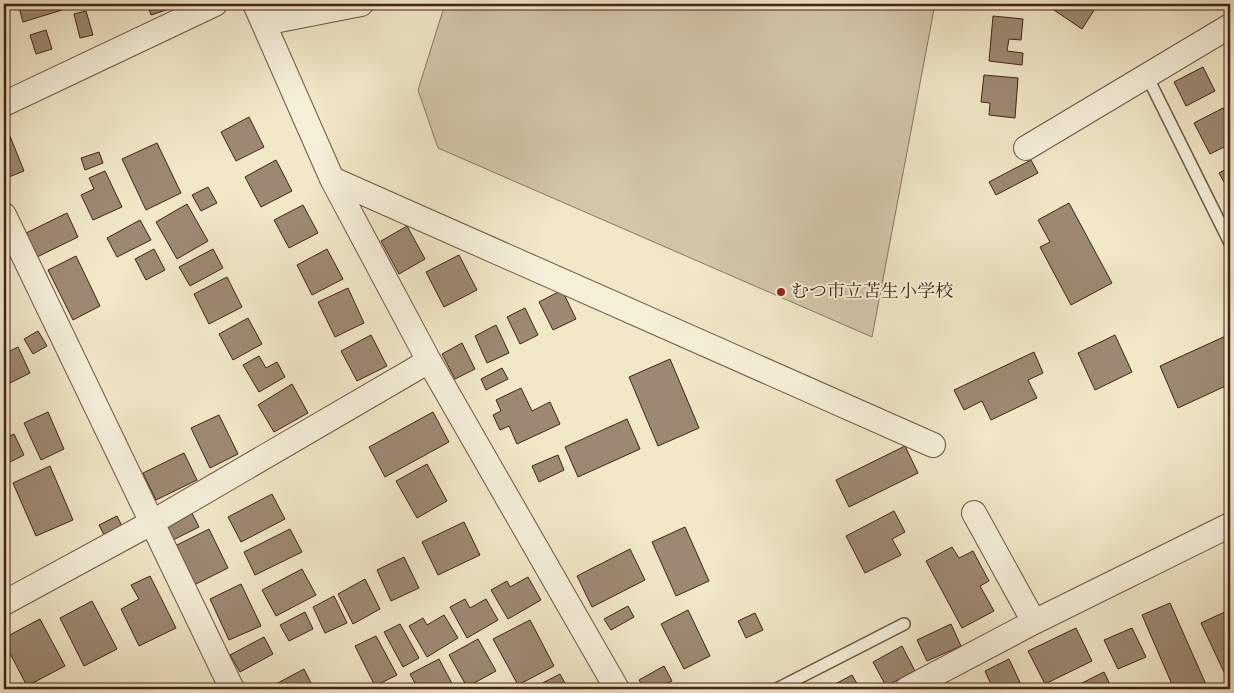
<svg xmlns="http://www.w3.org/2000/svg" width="1234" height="693" font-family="'IM FELL English','Noto Serif JP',serif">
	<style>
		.green { fill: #d3c7aa; stroke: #8a7560 }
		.building { fill: #9d8973; stroke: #422317 }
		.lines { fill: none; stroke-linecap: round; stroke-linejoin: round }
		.lane-casing { stroke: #6e5443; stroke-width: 14 }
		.street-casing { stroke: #6e5443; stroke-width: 26 }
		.lane { stroke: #f6f0db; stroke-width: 11 }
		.street { stroke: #f6f0db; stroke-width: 24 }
		.poi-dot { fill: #8f2418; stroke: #f6f0db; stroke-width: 2 }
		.labels { text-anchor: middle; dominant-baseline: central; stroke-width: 4; stroke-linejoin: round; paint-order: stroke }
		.poi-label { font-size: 18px; fill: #422317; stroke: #f6f0db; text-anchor: start }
	</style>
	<rect width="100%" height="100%" fill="#f1e8c8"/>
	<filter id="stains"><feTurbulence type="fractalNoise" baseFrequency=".004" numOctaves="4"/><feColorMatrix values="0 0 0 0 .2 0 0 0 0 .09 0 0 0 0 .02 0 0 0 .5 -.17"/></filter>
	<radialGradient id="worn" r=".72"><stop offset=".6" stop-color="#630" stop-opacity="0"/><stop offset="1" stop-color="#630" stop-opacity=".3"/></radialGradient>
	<path class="green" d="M445 4H935L872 337 438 148 418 90Z"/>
	<path class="building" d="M18 4H60L62 10 23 22Z
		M147 4H184L151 15Z
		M1045 4H1098L1082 29Z
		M86 11 93 35 80 38 74 14Z
		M993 16 1023 19 1021 40 1009 39 1007 51 1023 53 1022 65 989 61Z
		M46 30 52 49 36 54 30 35Z
		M1203 67 1215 91 1186 106 1174 82Z
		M984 75 1018 78 1015 118 989 115 990 103 981 102Z
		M1223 108 1230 122V144L1210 154 1194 123Z
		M249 117 264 147 236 161 221 132Z
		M4 121 24 171 4 179Z
		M157 143 181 193 146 210 122 159Z
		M99 152 103 163 85 170 81 158Z
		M276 160 292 191 261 207 245 177Z
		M1031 160 1038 173 996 195 989 182Z
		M1230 167V193L1219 173Z
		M105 171 122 207 93 220 81 195 94 189 89 178Z
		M208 187 217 203 201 211 192 195Z
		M1069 203 1112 283 1071 305 1040 247 1050 242 1038 220Z
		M187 204 208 241 177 259 156 222Z
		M303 205 318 233 289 248 274 220Z
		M67 213 78 237 35 258 24 234Z
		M140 220 151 240 117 257 107 238Z
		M407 226 425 259 399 274 381 241Z
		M154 249 165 270 146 280 135 259Z
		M213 249 223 268 190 286 179 267Z
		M327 249 343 279 312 295 297 265Z
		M459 255 477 290 444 307 426 272Z
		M76 256 100 306 73 320 48 270Z
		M227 277 242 307 209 324 194 294Z
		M348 288 364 323 335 337 318 302Z
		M562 290 576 319 553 330 539 302Z
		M525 308 538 335 520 344 507 317Z
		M248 318 262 344 233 360 219 334Z
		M496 325 509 353 487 363 475 336Z
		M38 331 47 346 33 354 24 339Z
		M1230 334V384L1178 408 1160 366Z
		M371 335 387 366 357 381 341 351Z
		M1115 335 1132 372 1095 390 1078 353Z
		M462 343 475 369 455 379 442 354Z
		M18 347 30 373 4 386V354Z
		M1034 352 1043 373 1028 380 1037 398 991 420 982 401 964 410 954 390Z
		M259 356 266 368 277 362 285 377 259 392 243 365Z
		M670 359 699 428 658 446 629 377Z
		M502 368 508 379 486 390 481 379Z
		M292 384 308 413 274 432 258 405Z
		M521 388 532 411 550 402 560 424 517 444 509 426 500 430 493 415 501 411 496 400Z
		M48 412 64 449 41 460 24 423Z
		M433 412 449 442 385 477 369 447Z
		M219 415 238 454 210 468 191 428Z
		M627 419 640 449 578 477 565 447Z
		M14 434 24 455 10 462 4 450V439Z
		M905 446 918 473 849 507 836 480Z
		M184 453 197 480 156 500 143 473Z
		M558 455 564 470 539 482 532 466Z
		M427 464 447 501 417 518 396 481Z
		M50 466 73 520 36 536 13 483Z
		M272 494 285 519 241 542 228 517Z
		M894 511 905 532 892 539 901 555 865 573 846 536Z
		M192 513 199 527 171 541 165 528Z
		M117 516 123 528 105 537 99 525Z
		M464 522 480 555 438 575 422 542Z
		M685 527 709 581 676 596 652 542Z
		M209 529 228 568 194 585 175 546Z
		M290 529 302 552 255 575 244 552Z
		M952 547 959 558 973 551 989 581 980 586 994 611 962 628 926 561Z
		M630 549 645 580 592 607 577 576Z
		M404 557 419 588 391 601 377 570Z
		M302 569 316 595 276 616 262 590Z
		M150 576 176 628 139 646 121 609 139 599 131 585Z
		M528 577 541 600 508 619 491 590 507 581 510 587Z
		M4 578 8 588 4 590Z
		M365 579 380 609 353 624 338 594Z
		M241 584 261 626 229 640 210 599Z
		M334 596 347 623 325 633 313 607Z
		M465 599 470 608 486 599 498 620 467 638 450 607Z
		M92 601 117 649 84 666 60 618Z
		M1170 603 1208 689H1174L1142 615Z
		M628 606 634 617 611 630 604 619Z
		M688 610 710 656 684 669 661 624Z
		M1229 610 1230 613V685L1201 623Z
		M305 612 313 629 289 641 280 625Z
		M755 613 763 630 746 638 738 621Z
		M444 615 458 638 427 657 409 626 423 618 427 625Z
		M40 619 65 666 27 686 4 642V638Z
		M530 620 554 666 518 685 493 639Z
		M400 624 419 658 403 667 384 632Z
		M951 624 961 646 927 661 917 640Z
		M1076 628 1092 661 1045 684 1028 651Z
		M1132 628 1146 657 1118 669 1104 640Z
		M376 636 397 675 375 686 355 646Z
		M264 637 273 654 240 672 230 655Z
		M478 639 496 671 467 687 449 655Z
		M902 646 915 671 886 686 873 662Z
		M439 659 455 689H418L410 674Z
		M1009 659 1023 689H993L985 671Z
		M664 666 672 681 656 689H644L639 680Z
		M304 669 314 689H279L276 684Z
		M1104 672 1112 689H1078L1076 686Z
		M560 674 568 689H531Z
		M852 675 860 689H826Z
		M4 679 9 689H4Z"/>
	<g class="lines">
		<defs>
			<path id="lane" d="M1147 76 1230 243
				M777 689 904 624"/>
			<path id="street" d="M255 4 332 179 429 361 617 689
				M264 23 361 4
				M4 104 215 4
				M1026 148 1230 26
				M332 179 933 445
				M4 215 232 689
				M974 513 1034 622
				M4 603 151 523 429 361
				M907 689 1034 622 1230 525"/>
		</defs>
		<use href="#lane" class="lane-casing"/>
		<use href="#street" class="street-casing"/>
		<use href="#lane" class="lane"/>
		<use href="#street" class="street"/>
	</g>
	<circle class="poi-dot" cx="781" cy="292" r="5"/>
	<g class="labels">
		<g class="poi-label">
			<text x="791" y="292">むつ市立苫生小学校</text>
		</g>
	</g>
	<rect width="1234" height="693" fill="none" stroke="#f1e8c8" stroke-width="20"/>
	<rect x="5" y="5" width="1224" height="683" fill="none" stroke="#422317" stroke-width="2.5"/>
	<rect x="10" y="10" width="1214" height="673" fill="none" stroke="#422317"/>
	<rect width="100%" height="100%" filter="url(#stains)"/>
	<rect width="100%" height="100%" fill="url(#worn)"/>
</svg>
